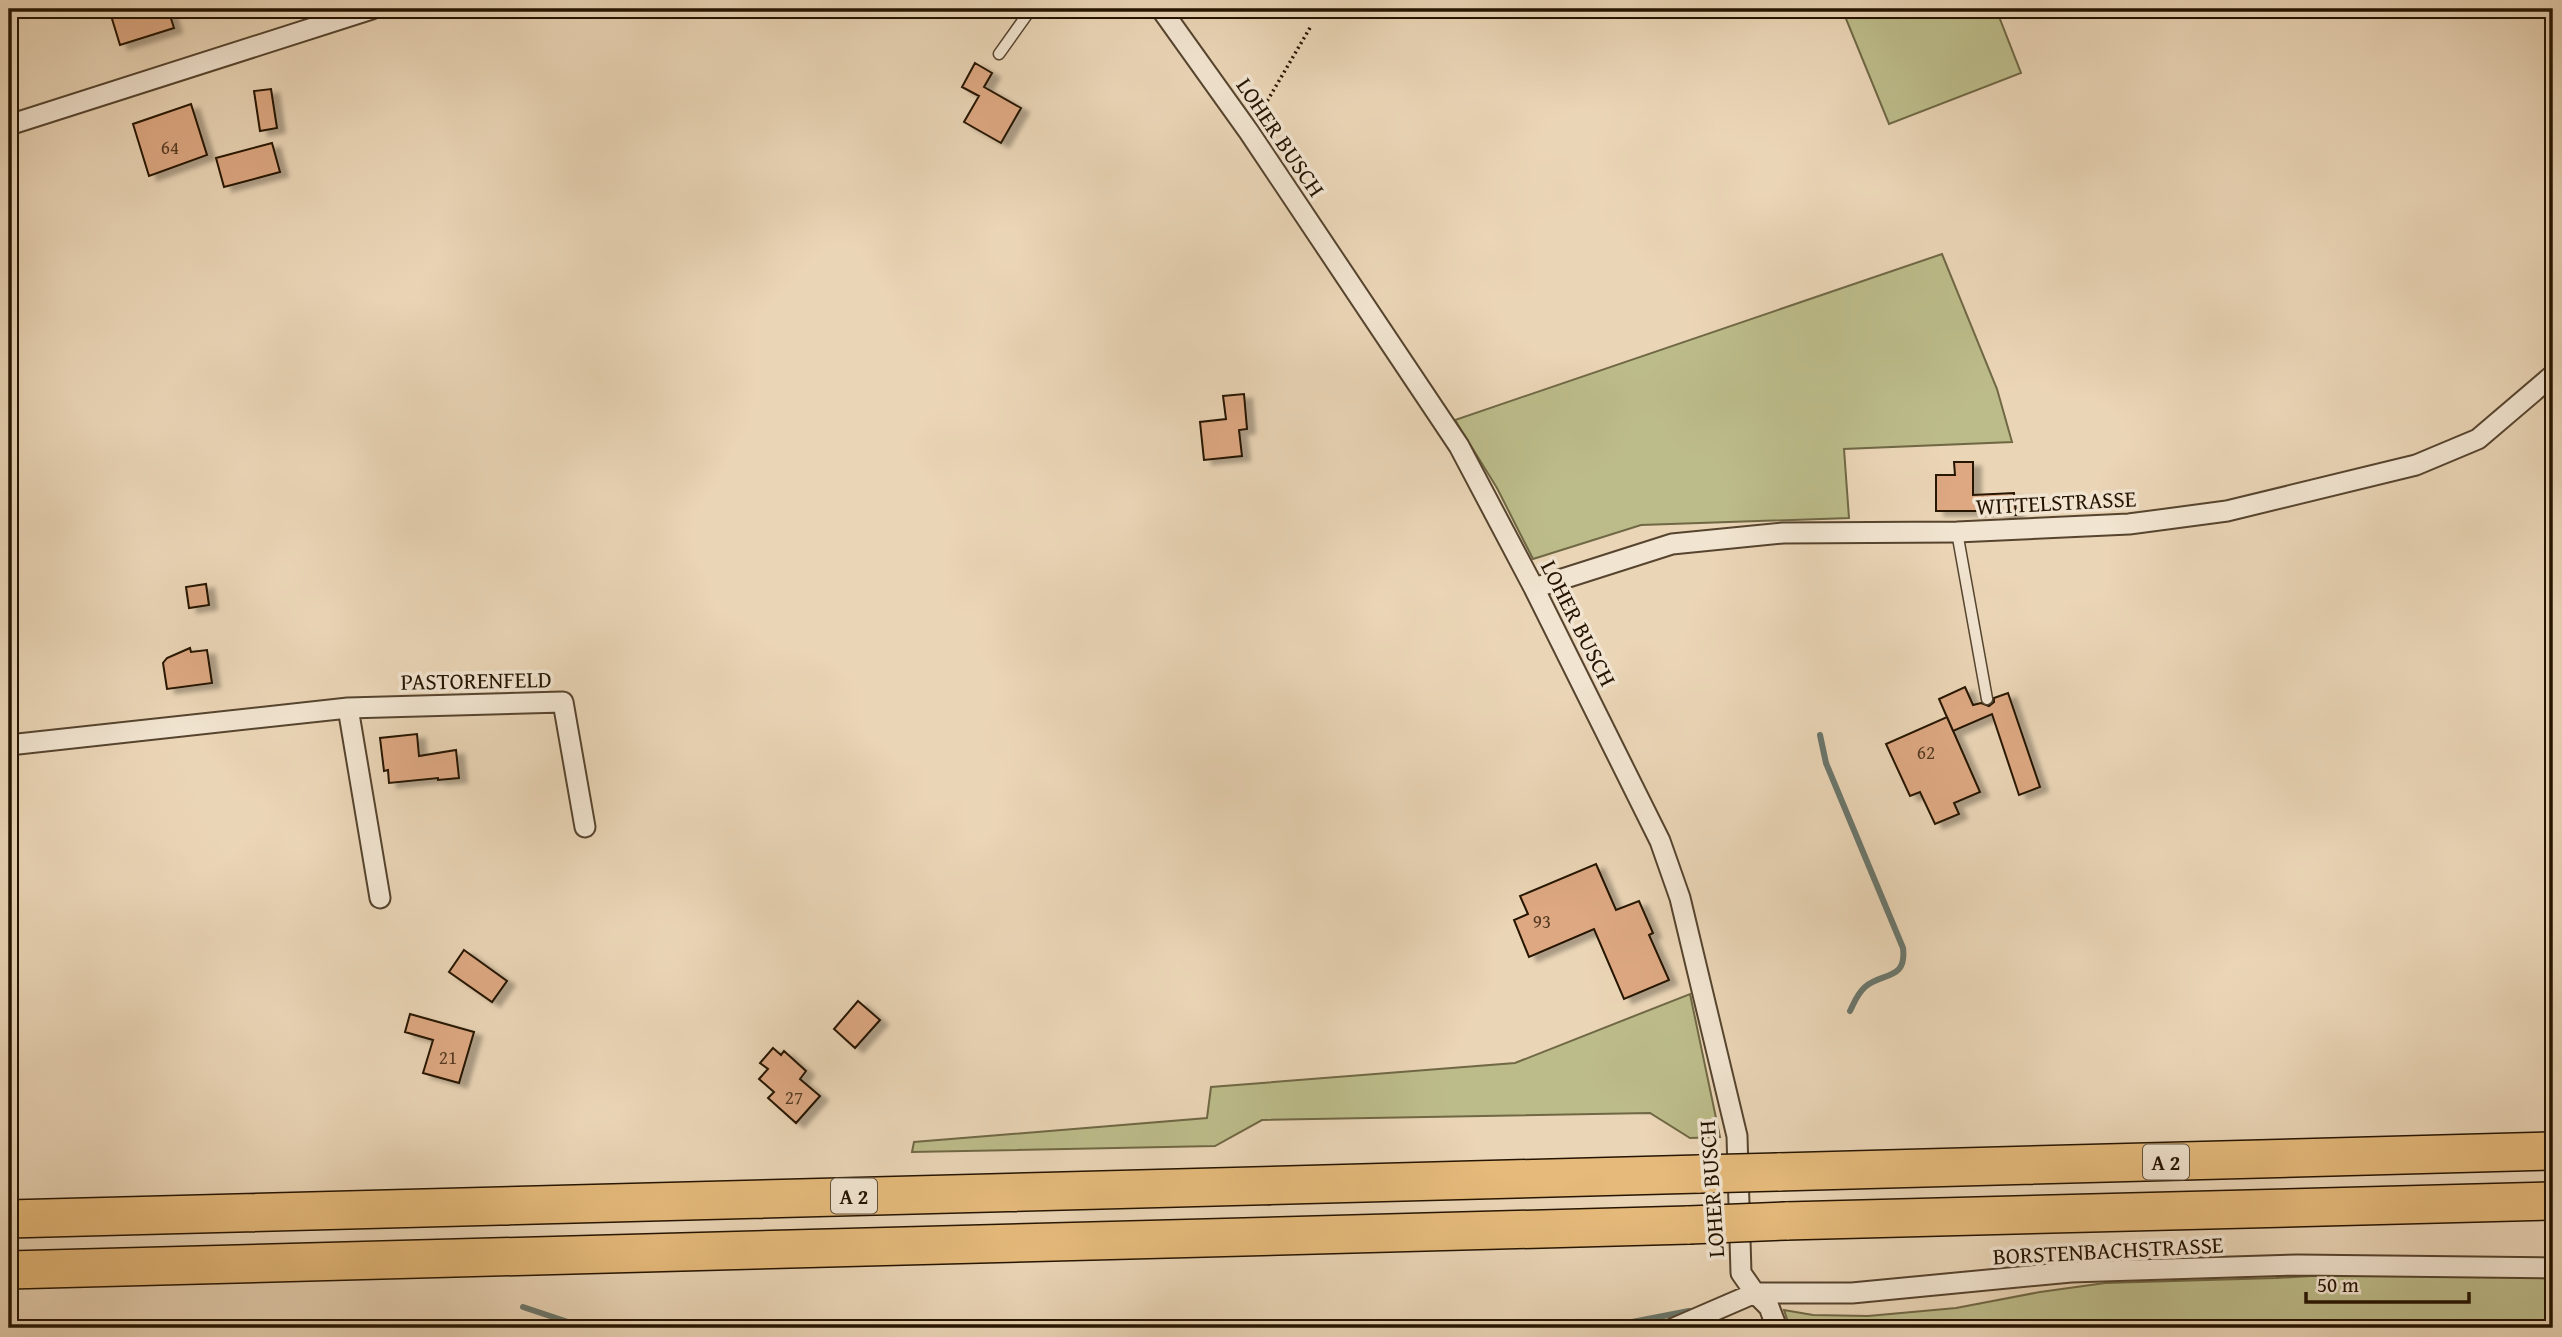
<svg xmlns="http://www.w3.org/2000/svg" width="2562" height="1337" font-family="'Gentium Book Plus',serif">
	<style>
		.green { fill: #bcbc8a; stroke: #706845; stroke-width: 2 }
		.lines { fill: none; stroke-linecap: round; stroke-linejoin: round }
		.stream { stroke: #6a766b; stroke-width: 6 }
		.building { fill: #dda882; stroke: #251400; stroke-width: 2; filter: url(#shadow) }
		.lane-casing { stroke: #56442e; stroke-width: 13 }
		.street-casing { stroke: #56442e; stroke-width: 23 }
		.highway-casing { stroke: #251400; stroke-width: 40 }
		.path { stroke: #251400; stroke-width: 3.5; stroke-dasharray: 2 3.5; stroke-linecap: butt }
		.lane { stroke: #f1e4d0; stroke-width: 10 }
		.street { stroke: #f1e4d0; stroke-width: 19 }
		.highway { stroke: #e5ba7b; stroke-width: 37 }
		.highway-bridge-casing { stroke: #251400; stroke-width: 40; stroke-linecap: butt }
		.highway-bridge { stroke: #e5ba7b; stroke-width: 37 }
		.labels { text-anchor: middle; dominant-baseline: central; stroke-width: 7; stroke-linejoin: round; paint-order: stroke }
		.number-label { font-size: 19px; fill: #533920 }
		.shield { fill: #f1e4d0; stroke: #62523e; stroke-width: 2 }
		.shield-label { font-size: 21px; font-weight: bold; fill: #251400 }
		.street-label { font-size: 23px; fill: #251400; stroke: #f1e4d0 }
	</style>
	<defs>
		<filter id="shadow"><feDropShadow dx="8" dy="4.5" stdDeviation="2" flood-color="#0004"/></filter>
	</defs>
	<rect width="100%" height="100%" fill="#ead5b6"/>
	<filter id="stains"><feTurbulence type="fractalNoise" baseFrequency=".00286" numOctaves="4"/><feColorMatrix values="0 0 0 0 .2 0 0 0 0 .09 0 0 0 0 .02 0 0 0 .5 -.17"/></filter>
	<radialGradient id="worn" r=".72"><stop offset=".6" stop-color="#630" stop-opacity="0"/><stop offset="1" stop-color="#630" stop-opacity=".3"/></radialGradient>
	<path class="green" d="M1842 9H1996L2021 73 1889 124Z
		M1942 254 1997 389 2012 442 1844 449 1849 518 1641 525 1533 559 1497 488 1455 420Z
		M1690 994 1720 1137 1690 1138 1650 1113 1262 1120 1215 1146 912 1152 914 1142 1207 1118 1211 1087 1515 1063Z
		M2448 1268 2553 1278V1328H1790L1784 1310 1813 1315 1868 1316 1956 1308 2040 1292 2105 1283 2276 1278Z"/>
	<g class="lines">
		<path class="stream" d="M1820 735 1826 763 1903 948C1907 981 1882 972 1865 987 1857 994 1854 1003 1850 1011
			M523 1307 577 1325 610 1328
			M1627 1323 1689 1311
			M1568 1328 1588 1324"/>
	</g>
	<path class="building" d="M109 9H168L174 28 120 45Z
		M975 63 992 73 984 87 1021 108 1001 143 964 122 979 96 962 87Z
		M271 89 277 128 260 131 254 91Z
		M191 104 207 155 149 176 133 124Z
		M272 143 280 172 224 187 216 158Z
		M1244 394 1247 429 1239 430 1242 456 1204 460 1200 422 1226 419 1223 396Z
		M1954 462H1973V495L2014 493 2016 515H1999V511H1936V475H1955Z
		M206 584 209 605 189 608 186 587Z
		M190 648 191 652 207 650 212 683 167 689 163 663 167 658Z
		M1965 687 1973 705 1981 703 1989 706 1994 702V698L2008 693 2040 787 2019 795 1992 714 1953 731 1939 699Z
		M1947 717 1980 792 1954 803 1959 814 1935 824 1920 792 1910 796 1886 744Z
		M417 734 419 756 456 750 459 778 438 780V778L389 783 388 770 384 771 380 738Z
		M1596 864 1616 910 1639 901 1653 933 1649 935 1669 980 1624 999 1594 929 1529 957 1514 920 1528 914 1520 896Z
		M464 950 507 981 492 1002 449 972Z
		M858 1001 880 1020 855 1048 834 1029Z
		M410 1014 474 1032 459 1083 423 1073 433 1040 405 1032Z
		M773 1048 781 1055 784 1051 806 1071 800 1079 820 1096 796 1123 768 1098 774 1092 759 1079 768 1069 760 1063Z"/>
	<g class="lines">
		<defs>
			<path id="lane" d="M999 54 1031 9
				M1957 532 1987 699"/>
			<path id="street" d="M1161 9 1249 132 1459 446 1534 588 1660 841 1680 898 1737 1136 1741 1273 1755 1293 1769 1307 1777 1328
				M9 125 372 9
				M1534 588 1672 544 1783 533 1957 532 2129 524 2227 511 2416 465 2478 439 2553 375
				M348 708 380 898
				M9 745 348 708 563 702 585 827
				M1674 1328 1755 1293H1852L2071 1272 2298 1265 2553 1268"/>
			<path id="highway" d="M1778 1172 2553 1151
				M9 1219 1700 1174
				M1786 1221 2553 1201
				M9 1270 1689 1225"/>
		</defs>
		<use href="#lane" class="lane-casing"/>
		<use href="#street" class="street-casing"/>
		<use href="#highway" class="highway-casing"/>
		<path class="path" d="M1259 115 1311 26"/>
		<use href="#lane" class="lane"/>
		<use href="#street" class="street"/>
		<use href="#highway" class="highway"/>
		<defs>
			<path id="highway-bridge" d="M1700 1174 1778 1172
				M1689 1225 1786 1221"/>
		</defs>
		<use href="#highway-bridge" class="highway-bridge-casing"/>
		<use href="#highway-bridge" class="highway-bridge"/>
	</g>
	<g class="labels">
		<g class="number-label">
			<text x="170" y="147">64</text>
			<text x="1926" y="752">62</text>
			<text x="1542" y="921">93</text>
			<text x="448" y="1057">21</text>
			<text x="794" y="1097">27</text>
		</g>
		<g class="shield">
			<rect x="2143" y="1144.5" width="46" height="35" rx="5"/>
			<rect x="831" y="1178.5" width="46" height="35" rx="5"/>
		</g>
		<g class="shield-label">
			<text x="2166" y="1162">A 2</text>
			<text x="854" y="1196">A 2</text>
		</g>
		<g class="street-label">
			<text transform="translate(1281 137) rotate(56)">LOHER BUSCH</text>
			<text transform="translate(2056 502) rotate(-3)">WITTELSTRASSE</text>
			<text transform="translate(1579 623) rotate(63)">LOHER BUSCH</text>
			<text transform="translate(476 680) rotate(-1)">PASTORENFELD</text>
			<text transform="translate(1711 1189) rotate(-94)">LOHER BUSCH</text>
			<text transform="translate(2108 1250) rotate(-3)">BORSTENBACHSTRASSE</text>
		</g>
	</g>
	<rect width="2562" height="1337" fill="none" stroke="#ead5b6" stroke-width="35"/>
	<rect x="10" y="10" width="2541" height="1316" fill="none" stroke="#251400" stroke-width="3.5"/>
	<rect x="18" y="18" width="2527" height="1302" fill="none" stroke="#251400" stroke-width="2"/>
	<path d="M2306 1292v10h163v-10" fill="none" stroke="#251400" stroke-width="3.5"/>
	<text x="2317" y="1292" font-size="21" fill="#251400" stroke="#f1e4d0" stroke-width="5" paint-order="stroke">50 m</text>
	<rect width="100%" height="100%" filter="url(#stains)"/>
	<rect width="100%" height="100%" fill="url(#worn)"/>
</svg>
